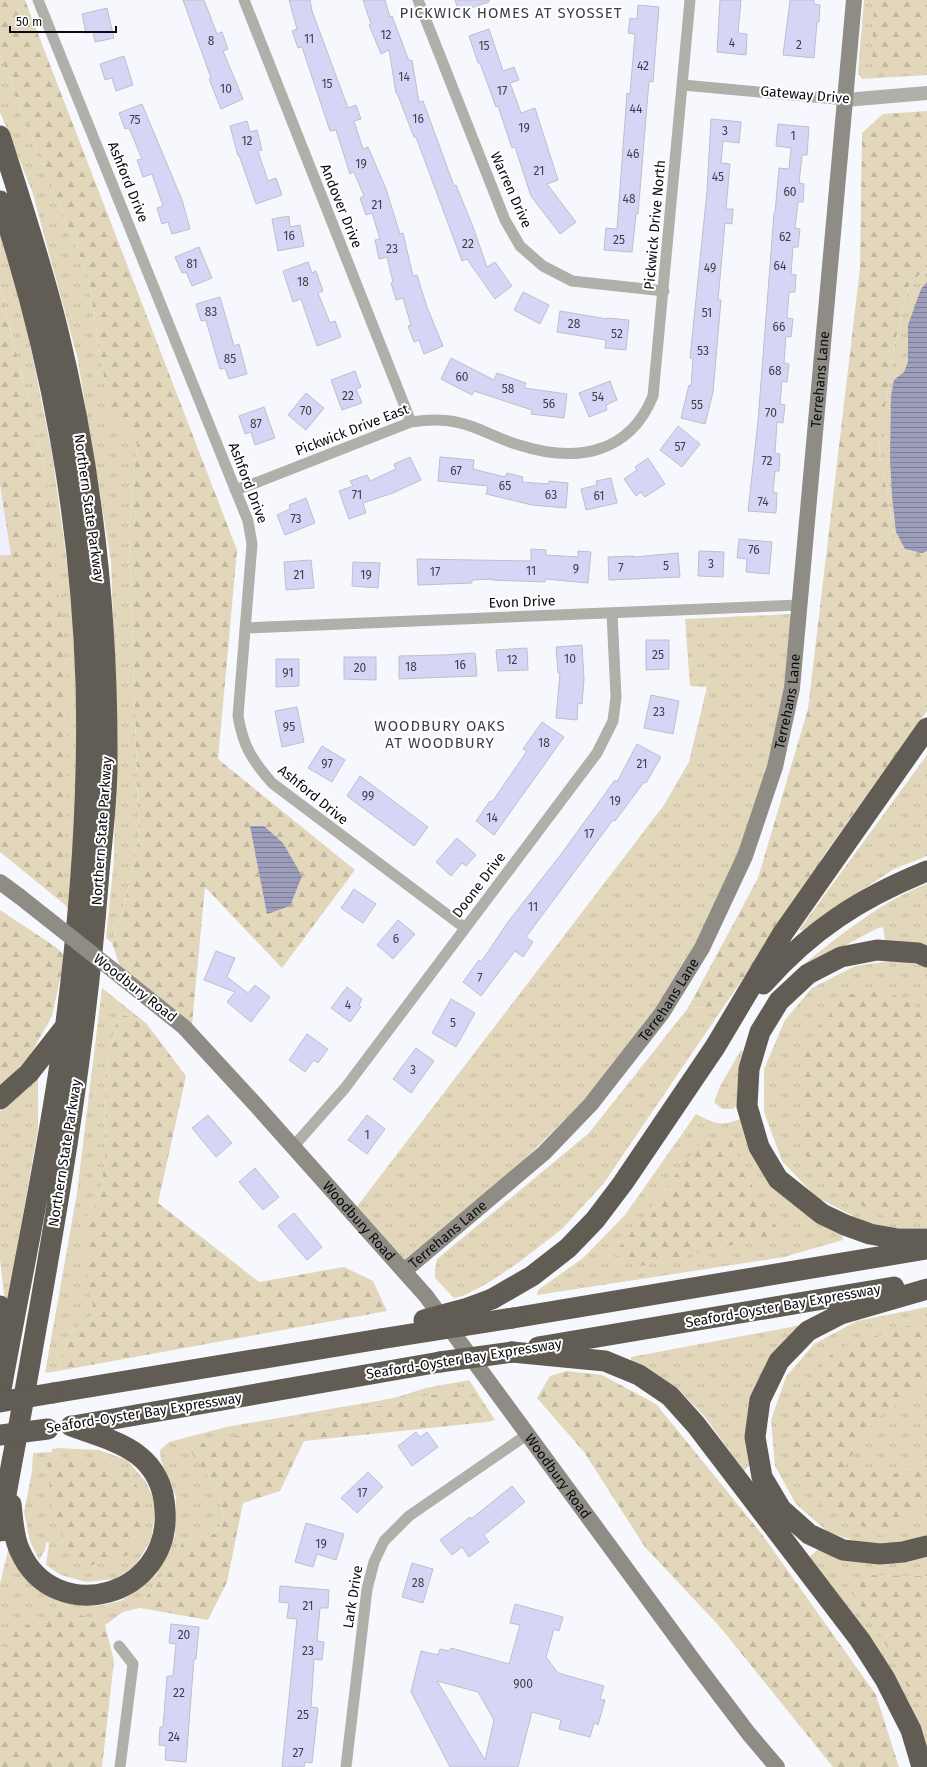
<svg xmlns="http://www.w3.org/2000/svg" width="927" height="1767" font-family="'Fira Sans',sans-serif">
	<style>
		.built { fill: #efefff }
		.grass { fill: url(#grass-tufts) }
		.forest { fill: url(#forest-firs) }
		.water { fill: url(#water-rules) }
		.building { fill: #d5d6f6; stroke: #bebfca; fill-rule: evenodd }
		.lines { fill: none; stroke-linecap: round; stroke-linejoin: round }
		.minor { stroke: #b1afaa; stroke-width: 11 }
		.tertiary { stroke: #b1afaa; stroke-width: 14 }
		.secondary { stroke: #8e8c85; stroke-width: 16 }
		.motorway { stroke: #615d54; stroke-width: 21 }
		.secondary-bridge { stroke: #8e8c85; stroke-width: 16 }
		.motorway-bridge { stroke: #615d54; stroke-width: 21 }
		.labels { text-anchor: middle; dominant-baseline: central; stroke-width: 4; stroke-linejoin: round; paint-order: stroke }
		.number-label { font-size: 12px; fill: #3e3e49 }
		.street-label { font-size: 14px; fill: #0b0b0f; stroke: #fff }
		.neighbourhood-label { font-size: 15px; letter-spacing: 1px; fill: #3e3f48; stroke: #fff }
	</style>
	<defs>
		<pattern id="grass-tufts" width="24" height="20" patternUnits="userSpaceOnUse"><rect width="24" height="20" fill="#e2d7ba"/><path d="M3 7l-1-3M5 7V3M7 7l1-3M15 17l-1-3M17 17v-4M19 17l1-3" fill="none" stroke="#c1b79f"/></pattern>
		<pattern id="forest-firs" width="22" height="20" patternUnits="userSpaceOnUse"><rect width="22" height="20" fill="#e2d7ba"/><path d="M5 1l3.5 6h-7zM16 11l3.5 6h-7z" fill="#c1b79f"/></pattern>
		<pattern id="water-rules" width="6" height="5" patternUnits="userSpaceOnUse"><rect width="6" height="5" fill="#9d9ebc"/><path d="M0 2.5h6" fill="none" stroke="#7e7f97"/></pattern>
	</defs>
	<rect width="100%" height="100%" fill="#f7f7fe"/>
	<path class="built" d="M0 485 11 555H0Z"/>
	<path class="grass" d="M864 0H927V75L862 79 858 73Z
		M0 56 88 277 110 415 137 444 129 533 139 838 126 898 112 943 106 938 114 860 116 700 111 561 77 356 32 191 0 112Z
		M0 232 19 290 52 453 72 600 79 774 69 909 64 904 46 473 0 287Z
		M927 269V551L897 552 879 445 897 333 910 282Z
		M792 614 787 685 769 766 741 851 721 900 659 1012 595 1089 468 1216 404 1271 352 1213 664 805 689 762 707 687 690 686 685 619Z
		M927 755V856L894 869 845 901 803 931 799 930Z
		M927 884V947L885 940 883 927 876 929 816 961 803 965C839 936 883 900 927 884Z
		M897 960 927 967V1228H888L863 1221 816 1197 782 1161 764 1112V1069L785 1020 812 988 855 966Z
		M102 988 146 1023 118 1013 106 1073 105 1161 98 1204 92 1298 94 1314 70 1333 58 1371 45 1373 77 1193Z
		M724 1006 604 1183 562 1229 518 1263 488 1283 463 1296 454 1298 435 1278V1269L437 1259 589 1133 688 1008Z
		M741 1050 750 1056 741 1101 733 1109H722L714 1102 720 1086Z
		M38 1075V1129L6 1312 0 1260V1111Z
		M696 1114C719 1126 722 1126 746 1117L752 1146 842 1234 843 1240 784 1257 537 1295 538 1290 583 1258 625 1215Z
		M927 1307V1535L919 1540 870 1546 828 1532 796 1504 775 1466 771 1420 786 1377 814 1344 857 1321Z
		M812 1323 774 1361 754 1460 744 1471 705 1417 676 1387 631 1362V1357Z
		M469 1380 495 1420 487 1422 465 1388 188 1446 215 1487 224 1516 216 1533 183 1541 169 1567 145 1598 140 1608 123 1612 105 1625 66 1609 0 1681V1584L10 1542 14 1554 29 1583 56 1600 98 1606 121 1601 156 1575 175 1536 176 1497 161 1461 160 1450 169 1442 226 1427 394 1398 426 1388Z
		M58 1448 99 1450 127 1460 146 1482 156 1504 151 1540 135 1566 115 1579 86 1582 61 1575 46 1565 49 1543 46 1542 45 1550 39 1560 30 1541 24 1512 32 1471 33 1453 52 1452V1449Z
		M820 1547 855 1561 900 1563 927 1555V1756L808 1559Z"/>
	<path class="forest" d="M0 0H25L237 550 218 759 355 870 282 968 205 887 191 1035 124 979 112 943 126 898 139 838 129 533 137 444 110 415 88 277 0 56Z
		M874 0H927V72L908 73 872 64Z
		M927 111V269L910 282 897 333 879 445 897 552 927 551V711L824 855 796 904 724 1006 688 1008 758 878 808 709 860 268 862 133 883 114Z
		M0 287 46 473 68 689 64 904 0 852V555H11L0 485Z
		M0 910 57 948 65 956 52 1016 29 1057 0 1087Z
		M884 990 927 1012V1217L888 1218 831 1191 802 1149 804 1046 845 995Z
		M118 1013 146 1023 186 1076 158 1203 259 1282 344 1267 373 1281 387 1311 58 1371 70 1333 94 1314 84 1250 88 1211 98 1204 105 1161 106 1073Z
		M729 1136 758 1200 780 1233 750 1241 640 1266 614 1254 703 1140Z
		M927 1320V1384L876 1419 844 1467 894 1474 927 1457V1506L882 1536 822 1506 789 1462 792 1395 838 1348Z
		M567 1371 602 1375 656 1404 761 1533 876 1695 899 1767H833L720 1627 645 1547 584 1452 537 1398 550 1376Z
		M465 1388 487 1422 304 1441 280 1491 243 1503 227 1582 208 1620 140 1608 145 1598 169 1567 183 1541 216 1533 224 1516 215 1487 187 1446Z
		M91 1459 131 1474 143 1498 141 1533 129 1555 88 1566 69 1553 53 1514 47 1462Z
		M863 1575 927 1576V1718L902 1678 883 1639 847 1585Z
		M66 1609 105 1625 114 1661 102 1767H0V1681L9 1633Z"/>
	<path class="water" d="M927 282V551L922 553 905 549 896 532 892 496 890 458 891 396 894 380 904 372 908 362V325L921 289Z
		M250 826H264L283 843 302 876 290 906 267 914Z"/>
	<path class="building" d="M183 0H204L217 34 222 32 228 49 223 51 243 99 221 109 209 79 211 78Z
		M289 0H310L312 11 348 108 356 105 361 119 354 121 363 149 368 147 386 189 400 234 403 233 413 276 417 275 427 307 443 346 424 354 419 340 414 342 408 326 411 325 403 298 396 300 391 283 393 282 387 257 379 259 375 240 380 239 372 213 366 215 360 198 364 196 354 172 350 174 336 130 330 131 302 47 298 48 292 31 297 29Z
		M363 0H385L390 17 392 16 409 61 412 60 419 102 423 101 454 186 456 185 473 227 487 267 495 262 512 286 495 299 467 259 462 261 416 137H414L397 93H396L389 50 381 54 369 25 371 24Z
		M455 0H489V2L459 12Z
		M720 0H741L738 33 747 34 746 55 717 52Z
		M790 0H814V4L820 5 819 22H817L814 58 783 55Z
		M638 5 659 7 653 82 649 81 638 214H636L632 252 604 250 606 228 617 229 627 93 630 94 635 34 628 33 630 18 637 19Z
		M107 8 114 38 95 42 93 32 86 33 82 14Z
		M489 29 503 71 514 67 519 80 510 83 521 113 535 108 558 180 547 184 576 222 560 234 531 196 515 147 512 148 498 106 496 107 480 63H478L469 36Z
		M124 56 133 85 116 91 112 78 105 80 100 64Z
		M142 104 182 200 190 229 172 234 168 222 162 224 157 208 163 206 152 174 143 177 137 160 142 159 129 128 125 129 119 113Z
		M711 119 741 122 739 143 723 141 721 163 730 164 726 209H733L732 224 725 223 718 300H721L713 392 705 424 681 418 689 385 691 386 693 359 690 358 707 191Z
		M247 121 250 132 257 130 262 150 258 151 268 181 276 178 282 195 256 204 239 155 238 156 230 126Z
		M778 124 809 127 807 155H802L799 183 804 184 803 202H798L795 228 800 229 798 247H793L791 274 796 275 795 292H789L787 318 793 319 791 337 786 336 784 363 789 364 787 382 782 381 780 404 785 405 783 423 777 422 775 453 780 454 779 471H775L773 492 777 493 776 513 748 511 758 421 774 213H775L779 168 789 169 791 148 776 146Z
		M289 216 290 227 300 225 304 246 278 251 272 219Z
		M199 247 212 278 192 286 186 272 182 273 175 257Z
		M308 262 312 273 316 271 323 291 318 293 330 323 335 321 341 337 317 346 301 299 293 302 283 271Z
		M523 292 549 305 540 324 514 310Z
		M220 297 234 346 239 344 247 374 229 379 225 368 220 369 206 320 201 321 196 304Z
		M560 311 607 319V318L629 320 626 350 605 348 606 340 557 332Z
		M451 358 494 380 497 373 526 383 524 388 567 394 564 418 531 414 532 410 474 391 472 395 441 379Z
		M355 371 361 387 356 389 362 403 342 410 331 380Z
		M610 381 617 400 606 405 607 410 589 417 579 393Z
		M306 393 324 408 306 430 288 415Z
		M264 407 275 438 255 445 251 432 245 434 239 416Z
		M678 426 700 444 682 467 660 450Z
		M410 457 421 480 393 493 363 503 366 513 349 519 339 491 353 486 350 481 367 475 370 481 396 469 394 464Z
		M440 457 474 460 473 469 505 477 507 473 523 477 522 482 549 484V481L568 483 566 508 532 505 486 494 488 486 438 481Z
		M648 458 665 484 645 497 641 492 636 496 624 479 637 470 635 467Z
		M611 478 617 503 586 510 581 489 597 485 596 481Z
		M306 498 315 523 285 535 277 515 290 509 289 505Z
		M739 539 772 542 769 574 746 572 747 559 737 558Z
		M531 549 546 550V555L578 557V551L591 552 588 583 545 579V582L492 580V579L472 580V583L418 585 417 559 531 561Z
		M699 551 724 552 723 577 698 576Z
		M678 553 680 577 609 580 608 557 634 556V557Z
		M311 560 314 588 286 590 284 562Z
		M353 562 380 563 378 588 352 586Z
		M646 640H669V669L646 670Z
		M582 645 584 679 582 704 578 703 577 720 556 718 560 673H558L556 647Z
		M527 648 528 670 498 671 496 650Z
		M475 653 477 676 399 679V656L443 655Z
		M344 657H376V680L344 679Z
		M276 659H299V686L276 687Z
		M651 695 679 701 673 734 644 728Z
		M297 707 304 742 282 747 275 711Z
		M542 722 564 737 494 835 476 821 490 801 492 802 527 751 523 749Z
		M637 744 661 757 646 783 644 782 615 821 613 820 526 937 533 942 523 957 515 951 481 996 463 982 479 960 481 962 508 922 562 853 615 780 617 782Z
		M322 746 345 760 332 782 308 768Z
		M360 776 428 827 414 846 347 796Z
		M457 838 476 855 466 866 462 863 451 876 436 862Z
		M354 889 376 904 363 923 341 908Z
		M398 920 415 934 393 959 377 945Z
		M216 951 235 958 227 977 248 993 255 985 270 997 251 1022 227 1002 235 992 204 980Z
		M347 987 362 999 359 1005 361 1007 350 1022 331 1008Z
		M451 999 475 1013 456 1047 432 1033Z
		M307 1034 328 1049 318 1063 314 1060 305 1072 289 1060Z
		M416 1048 434 1061 411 1093 393 1079Z
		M208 1115 232 1143 216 1157 192 1128Z
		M367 1115 385 1129 367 1154 348 1140Z
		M255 1168 279 1197 263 1210 239 1182Z
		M294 1213 322 1247 307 1260 278 1226Z
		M416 1432 420 1437 427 1432 438 1447 412 1466 398 1446Z
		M368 1472 383 1487 357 1513 341 1498Z
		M512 1486 525 1502 484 1535 489 1542 469 1557 462 1547 452 1555 440 1540 470 1517 471 1519Z
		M306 1523 344 1534 336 1560 317 1554 313 1567 295 1562Z
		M412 1563 433 1569 423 1603 402 1597Z
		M280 1586 329 1590 328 1608H320L317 1641 324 1642 322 1660 314 1659 311 1707 318 1708 312 1763 305 1762 304 1767H282L297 1619 287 1618 289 1603 279 1602Z
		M515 1604 563 1617 559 1631 554 1629 546 1657 558 1673 604 1686 600 1699 605 1700 598 1725 594 1723 590 1737 559 1729 561 1720 532 1712 518 1767H450L411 1692 421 1651 438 1655 440 1649 449 1651 451 1648 509 1664 520 1625 510 1623ZM437 1681 478 1692 494 1720 485 1760Z
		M171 1624 199 1627 196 1659H194L186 1762 165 1760 166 1746 159 1745 160 1727H163L167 1676H173L176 1644 169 1643Z"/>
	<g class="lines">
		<path class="minor" d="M38 0 248 521 252 544 238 716C243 746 252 760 272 783L465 928
			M244 0 411 422
			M418 0 505 220 520 246 543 266 572 281 664 291
			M683 85 846 100
			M235 490 258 482 411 422C425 420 442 419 456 422 478 426 497 439 519 445 575 463 629 455 653 396L690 0
			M245 628 800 605
			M293 1147 345 1088 597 753 613 721 616 697 612 613
			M119 1646 133 1664 120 1767
			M346 1767 367 1589 374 1562 384 1541 409 1516 528 1434"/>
		<path class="tertiary" d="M846 100 927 93"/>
		<g class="secondary">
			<path d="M0 882 19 896"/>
			<path id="s1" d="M124 979 184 1027 255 1104 426 1296 696 1664 749 1734 777 1767"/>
			<path id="s2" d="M404 1271 544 1153 591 1104 662 1013 702 948 745 856 775 767 792 688 854 0"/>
		</g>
		<path class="motorway" d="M0 136C20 199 41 262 57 327 92 469 108 617 107 764 107 804 101 845 98 884 85 1055 55 1223 25 1391 17 1438 7 1484 0 1531
			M0 201C52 355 81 522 86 684 89 799 80 916 65 1030 48 1152 22 1273 0 1395
			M927 957 918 953 877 950 841 957 808 974 779 1001 760 1032 749 1069 747 1106 759 1147 778 1179 822 1214 845 1225 870 1234 898 1239H927
			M763 984C811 930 860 898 927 871
			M0 1099 29 1073 65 1027
			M927 1289 841 1314 808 1331 779 1361 760 1400 755 1437 762 1477 781 1509 809 1534 843 1550 880 1554 903 1552 927 1546
			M492 1299 532 1276 568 1248 595 1220 623 1183 715 1047 783 933 927 728
			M0 1306 4 1339
			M513 1318 926 1249
			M538 1347 894 1287
			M512 1352 605 1361 639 1375 670 1396 696 1425 860 1640 885 1679 911 1730 922 1767
			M53 1393 380 1339
			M73 1426 440 1362
			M11 1504C13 1519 13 1537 20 1551 54 1628 171 1598 165 1510 164 1488 156 1469 138 1455 120 1441 93 1434 71 1426"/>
		<path class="secondary-bridge" d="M19 896 124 979"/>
		<path class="motorway-bridge" d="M424 1320 465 1309 492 1299
			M380 1339 513 1318
			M440 1362 512 1352
			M0 1402 53 1393
			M0 1435 48 1429"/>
	</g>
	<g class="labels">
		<g class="number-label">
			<text x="386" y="35">12</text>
			<text x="309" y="39">11</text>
			<text x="211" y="41">8</text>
			<text x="732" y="43">4</text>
			<text x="799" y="45">2</text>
			<text x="484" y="46">15</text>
			<text x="643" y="66">42</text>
			<text x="404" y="77">14</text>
			<text x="327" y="84">15</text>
			<text x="226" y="89">10</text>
			<text x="502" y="91">17</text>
			<text x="636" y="109">44</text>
			<text x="418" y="119">16</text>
			<text x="135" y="120">75</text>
			<text x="524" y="128">19</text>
			<text x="725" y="131">3</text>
			<text x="793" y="136">1</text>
			<text x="247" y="141">12</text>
			<text x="633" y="154">46</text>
			<text x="361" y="164">19</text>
			<text x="539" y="171">21</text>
			<text x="718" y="177">45</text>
			<text x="790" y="192">60</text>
			<text x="629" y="199">48</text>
			<text x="377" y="205">21</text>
			<text x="289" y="236">16</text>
			<text x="785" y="237">62</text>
			<text x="619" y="240">25</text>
			<text x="468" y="244">22</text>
			<text x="392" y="249">23</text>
			<text x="192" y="264">81</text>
			<text x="780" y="266">64</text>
			<text x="710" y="268">49</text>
			<text x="303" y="282">18</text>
			<text x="211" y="312">83</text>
			<text x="707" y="313">51</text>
			<text x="574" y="324">28</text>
			<text x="779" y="327">66</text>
			<text x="617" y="334">52</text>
			<text x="703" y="351">53</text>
			<text x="230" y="359">85</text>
			<text x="775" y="371">68</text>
			<text x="462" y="377">60</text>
			<text x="508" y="389">58</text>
			<text x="348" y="396">22</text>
			<text x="598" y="397">54</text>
			<text x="549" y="404">56</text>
			<text x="697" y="405">55</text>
			<text x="306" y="411">70</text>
			<text x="771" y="413">70</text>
			<text x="256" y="424">87</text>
			<text x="680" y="447">57</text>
			<text x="767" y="461">72</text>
			<text x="456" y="471">67</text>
			<text x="505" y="486">65</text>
			<text x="357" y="495">71</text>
			<text x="551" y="495">63</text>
			<text x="599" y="496">61</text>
			<text x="763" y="502">74</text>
			<text x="296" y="519">73</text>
			<text x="754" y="550">76</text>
			<text x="711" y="564">3</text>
			<text x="666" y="566">5</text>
			<text x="621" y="568">7</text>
			<text x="576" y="569">9</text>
			<text x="531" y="571">11</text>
			<text x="435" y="572">17</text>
			<text x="299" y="575">21</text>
			<text x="366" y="575">19</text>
			<text x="658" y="655">25</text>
			<text x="570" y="659">10</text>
			<text x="512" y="660">12</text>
			<text x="460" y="665">16</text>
			<text x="411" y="667">18</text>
			<text x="360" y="668">20</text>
			<text x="288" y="673">91</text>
			<text x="659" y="712">23</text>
			<text x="289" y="727">95</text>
			<text x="544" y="743">18</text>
			<text x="327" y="764">97</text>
			<text x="642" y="764">21</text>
			<text x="368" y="796">99</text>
			<text x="615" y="801">19</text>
			<text x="492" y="818">14</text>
			<text x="589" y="834">17</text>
			<text x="533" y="907">11</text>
			<text x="396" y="939">6</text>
			<text x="480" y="978">7</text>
			<text x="348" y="1005">4</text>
			<text x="453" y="1023">5</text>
			<text x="413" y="1070">3</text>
			<text x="367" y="1135">1</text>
			<text x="362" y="1493">17</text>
			<text x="321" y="1544">19</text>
			<text x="418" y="1583">28</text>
			<text x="308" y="1606">21</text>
			<text x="184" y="1635">20</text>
			<text x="308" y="1651">23</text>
			<text x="523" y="1684">900</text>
			<text x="179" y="1693">22</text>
			<text x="303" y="1715">25</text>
			<text x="174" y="1737">24</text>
			<text x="298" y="1753">27</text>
		</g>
		<g class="street-label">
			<text transform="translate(805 95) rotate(5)">Gateway Drive</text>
			<text transform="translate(128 182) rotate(68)">Ashford Drive</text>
			<text transform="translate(511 190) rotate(66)">Warren Drive</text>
			<text transform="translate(341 206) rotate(68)">Andover Drive</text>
			<text transform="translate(655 225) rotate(-85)">Pickwick Drive North</text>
			<text stroke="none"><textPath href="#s2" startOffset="1029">Terrehans Lane</textPath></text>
			<text transform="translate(352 430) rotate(-21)">Pickwick Drive East</text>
			<text transform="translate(248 483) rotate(69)">Ashford Drive</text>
			<text transform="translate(89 508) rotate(82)">Northern State Parkway</text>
			<text transform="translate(522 602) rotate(-2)">Evon Drive</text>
			<text stroke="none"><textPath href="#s2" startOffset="705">Terrehans Lane</textPath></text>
			<text transform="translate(313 795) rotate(39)">Ashford Drive</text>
			<text transform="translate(102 831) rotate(-86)">Northern State Parkway</text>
			<text transform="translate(479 885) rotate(-53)">Doone Drive</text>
			<text transform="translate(135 988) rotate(38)">Woodbury Road</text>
			<text stroke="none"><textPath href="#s2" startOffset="381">Terrehans Lane</textPath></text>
			<text transform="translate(65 1153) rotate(-81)">Northern State Parkway</text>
			<text stroke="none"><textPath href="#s1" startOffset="338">Woodbury Road</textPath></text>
			<text stroke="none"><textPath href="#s2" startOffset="57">Terrehans Lane</textPath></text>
			<text transform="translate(783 1306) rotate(-10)">Seaford-Oyster Bay Expressway</text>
			<text transform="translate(464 1359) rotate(-9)">Seaford-Oyster Bay Expressway</text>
			<text transform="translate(144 1413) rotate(-9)">Seaford-Oyster Bay Expressway</text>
			<text stroke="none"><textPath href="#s1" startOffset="662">Woodbury Road</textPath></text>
			<text transform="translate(353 1597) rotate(-81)">Lark Drive</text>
		</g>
		<g class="neighbourhood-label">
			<text x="511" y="13">PICKWICK HOMES AT SYOSSET</text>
			<text x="440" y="726">WOODBURY OAKS<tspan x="440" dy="17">AT WOODBURY</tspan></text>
		</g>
	</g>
	<path d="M10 26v6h106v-6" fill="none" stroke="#0b0b0f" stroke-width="2"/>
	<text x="16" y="26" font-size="12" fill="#0b0b0f" stroke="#ffffff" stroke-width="3" paint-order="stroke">50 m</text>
</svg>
